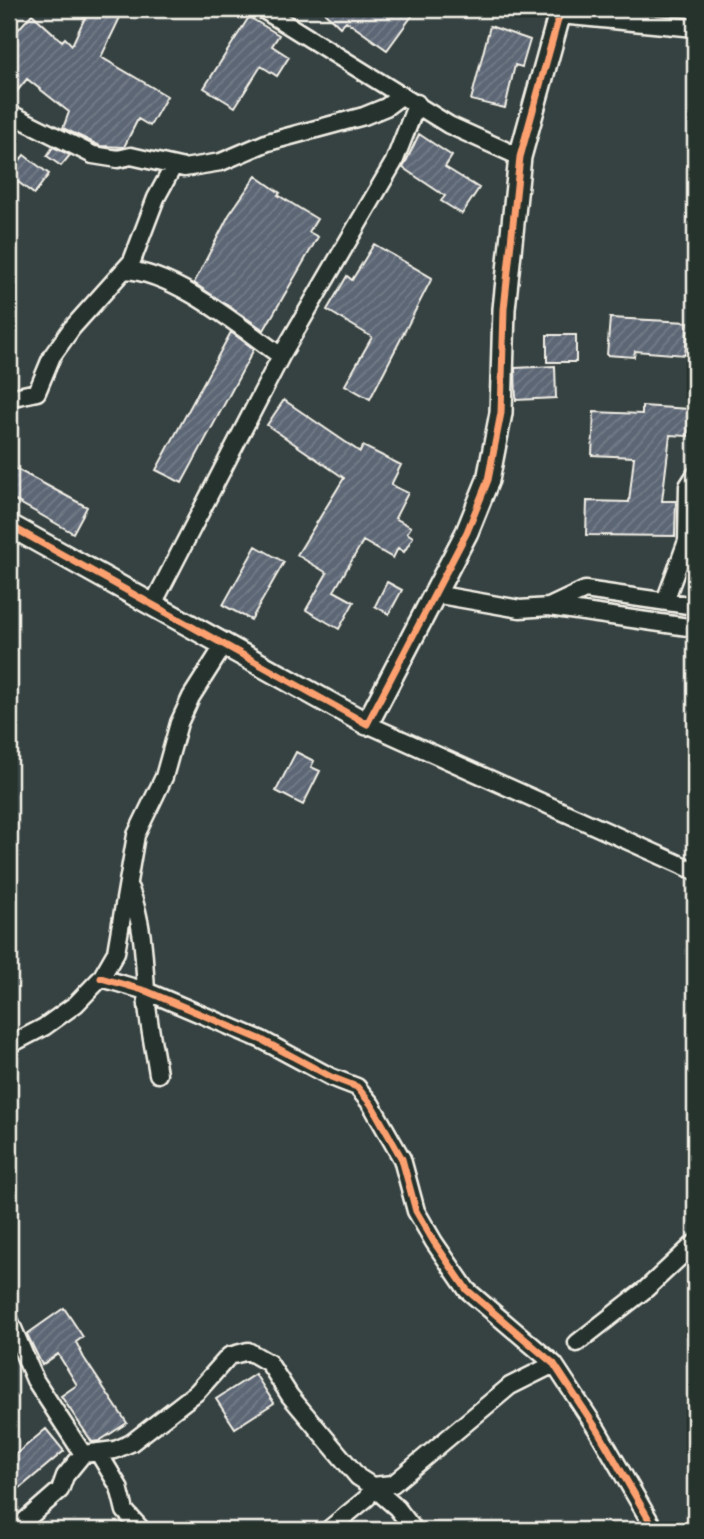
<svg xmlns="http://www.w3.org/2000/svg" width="704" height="1539" font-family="'Playpen Sans',sans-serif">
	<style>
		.building { fill: url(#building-hatch); stroke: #f4f1e8; stroke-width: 2 }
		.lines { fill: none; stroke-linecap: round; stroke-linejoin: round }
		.minor-casing { stroke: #f4f1e8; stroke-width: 21 }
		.tertiary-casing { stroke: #f4f1e8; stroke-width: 26 }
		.minor { stroke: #26332d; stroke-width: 16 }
		.tertiary { stroke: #26332d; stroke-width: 21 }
		.cycleway-casing { stroke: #26332d; stroke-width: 11 }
		.cycleway { stroke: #fca06f; stroke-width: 7 }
	</style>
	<defs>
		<pattern id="building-hatch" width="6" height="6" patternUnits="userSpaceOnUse" patternTransform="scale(1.75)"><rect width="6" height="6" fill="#5c6674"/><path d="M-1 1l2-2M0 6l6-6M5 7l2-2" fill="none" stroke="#747c88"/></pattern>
	</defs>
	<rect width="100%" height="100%" fill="#364242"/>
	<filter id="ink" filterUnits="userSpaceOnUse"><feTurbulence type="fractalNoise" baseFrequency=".0143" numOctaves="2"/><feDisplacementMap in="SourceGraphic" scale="14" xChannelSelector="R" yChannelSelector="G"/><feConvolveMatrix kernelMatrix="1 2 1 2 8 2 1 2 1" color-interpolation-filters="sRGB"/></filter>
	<g filter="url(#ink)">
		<path class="building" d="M89 9H124L101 57 167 96 150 126 138 119 124 147 100 146 63 128 69 112 27 79 9 101V40L32 14 62 41 65 38 72 45Z
			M321 9H417L387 50 346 21 340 27Z
			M249 17 279 35 272 46 289 57 277 76 261 66 235 107 204 88Z
			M490 26 530 40 522 67 515 65 505 108 471 100Z
			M419 134 452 156 445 167 479 188 462 214 441 201 445 196 403 168Z
			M53 147 70 155 61 166 47 156Z
			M24 155 49 174 34 194 9 175Z
			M256 176 280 193 278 195 317 219 309 232 318 237 264 330 194 283 229 215Z
			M374 244 432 278 370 399 345 385 372 337 327 310 347 276 352 280Z
			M610 318 688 322 685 355 635 351 634 357 607 355Z
			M231 332 254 349 182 483 156 470Z
			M547 335H576V362H547Z
			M555 366 556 398 516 400 515 368Z
			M284 400 360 452 363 446 401 465 391 485 408 493 395 518 411 527 407 533 413 537 404 552 398 548 393 558 363 541 334 591 354 602 339 629 306 610 327 573 297 555 344 478 267 425Z
			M642 406 689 409 688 436 670 435 662 501H676L675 536 586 535 587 501 629 502 634 457 592 455 594 412 642 414Z
			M9 465 87 507 73 533 9 497Z
			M256 546 284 562 251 620 223 605Z
			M387 582 402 590 389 614 375 606Z
			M296 752 314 761 311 767 320 771 303 805 276 791Z
			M64 1308 83 1337 76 1342 84 1358 127 1423 99 1441 92 1442 61 1396 77 1385 58 1354 42 1365 27 1334Z
			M255 1374 274 1403 235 1428 216 1399Z
			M46 1429 64 1451 9 1497V1460Z"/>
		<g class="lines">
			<defs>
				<path id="minor" d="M262 9 449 125 520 157
					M560 15 695 28
					M9 113 93 155 118 159 131 156 184 168 221 162 268 142 364 116 386 107 402 95
					M124 270C175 272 240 327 281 356
					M9 398 37 392 52 356 72 328 132 261 156 198 173 167
					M434 594 520 609 549 607 585 590 695 606
					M665 601 687 541 688 486 695 475
					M153 604 281 356 394 162 417 103
					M549 607 695 628
					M367 724 695 871
					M130 889C143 923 144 955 146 992 147 1019 154 1047 158 1074
					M101 978 146 991 262 1040 331 1077 357 1087 371 1104 402 1159 416 1211 434 1242 467 1290 554 1364 598 1431 655 1530
					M9 1040 17 1041 44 1027 76 1004 101 978 116 952 136 835 164 777 179 723 191 697 224 645
					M9 1319 35 1380 83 1454
					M577 1343 646 1289 695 1243
					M98 1452 119 1487 125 1511 142 1530
					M19 1530 20 1525 60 1490 65 1476 83 1454 115 1450 131 1443 197 1392 229 1356 248 1351 269 1363 290 1396 358 1477 372 1486 393 1484 510 1386 554 1364
					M328 1530 367 1498 372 1486 397 1508 414 1530"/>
				<path id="tertiary" d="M9 525 367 724 467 532 488 480 501 413 504 309 520 157 561 9"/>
			</defs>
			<use href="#minor" class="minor-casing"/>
			<use href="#tertiary" class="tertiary-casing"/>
			<use href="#minor" class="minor"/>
			<use href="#tertiary" class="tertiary"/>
			<defs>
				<path id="cycleway" d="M9 525 367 724 467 532 488 480 501 413 504 309 520 157 561 9
					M101 978 146 991 262 1040 331 1077 357 1087 371 1104 402 1159 416 1211 434 1242 467 1290 554 1364 598 1431 655 1530"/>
			</defs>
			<use href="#cycleway" class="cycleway-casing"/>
			<use href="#cycleway" class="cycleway"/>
		</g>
	</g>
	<rect width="704" height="1539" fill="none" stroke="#26332d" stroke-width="35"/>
	<rect x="18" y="18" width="669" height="1504" fill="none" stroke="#f4f1e8" stroke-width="2.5" filter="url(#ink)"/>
</svg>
